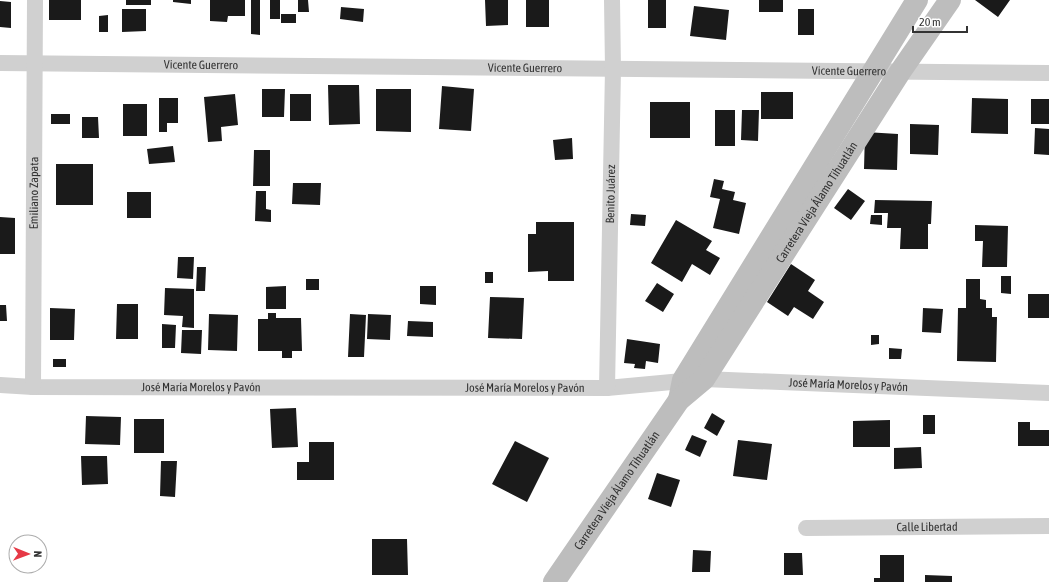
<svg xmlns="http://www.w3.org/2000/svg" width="1049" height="582" font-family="'Asap Condensed',sans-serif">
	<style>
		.building { fill: #1a1a1a }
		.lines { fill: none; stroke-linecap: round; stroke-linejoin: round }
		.minor { stroke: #d0d0d0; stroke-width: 16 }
		.secondary { stroke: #bdbdbd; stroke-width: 22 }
		.labels { text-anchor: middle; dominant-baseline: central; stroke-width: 4; stroke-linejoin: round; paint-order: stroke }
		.street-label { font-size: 12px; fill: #333; stroke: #fff }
	</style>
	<rect width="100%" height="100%" fill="#fff"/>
	<path class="building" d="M49 0H81V20H49Z
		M126 0H151V5H126Z
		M173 0H191V4L173 2Z
		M210 0H245V16H228L227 22 210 21Z
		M251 0H260V35L251 34Z
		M270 0H280V19H270Z
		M298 0H308L309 12H298Z
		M485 0H508V25L486 26Z
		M526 0H549V27H526Z
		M648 0H666V28H648Z
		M759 0H783V12H759Z
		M975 0H1010L998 17Z
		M0 1 11 2V28L0 27Z
		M694 6 729 10 726 40 690 36Z
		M341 7 364 9 363 22 340 19Z
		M122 9H146V31L122 32Z
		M798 9H814V35H798Z
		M281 14H296V23H281Z
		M108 15V32H99V16Z
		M328 85H359L360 124 329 125Z
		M442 86 474 89 471 131 439 129Z
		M262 89H285L284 117H262Z
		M376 89H411V132L376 131Z
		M761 92H793V119H761Z
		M235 94 238 125 221 127 222 141 208 142 204 97Z
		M290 94H311V121H290Z
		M159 98H178V123H167V132H159Z
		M972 98 1008 99V134L971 133Z
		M1031 99H1049V124H1031Z
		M650 102H690V138H650Z
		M123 104H147V136H123Z
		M715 110H735V146H715Z
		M742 110H759L758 141 741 140Z
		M51 114H70V124H51Z
		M82 117H98L99 138H82Z
		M910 124 939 125 938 155 910 154Z
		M1035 128 1049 129V155L1034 154Z
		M865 132 898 134 897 170 864 169Z
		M572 138 573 159 555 160 553 140Z
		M173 146 175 162 149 164 147 149Z
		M254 150H270V186H253Z
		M56 164H93V205H56Z
		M714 179 724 181 722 189 735 192 733 200 746 203 739 234 713 228 720 199 710 197Z
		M293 183H321L320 205 292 204Z
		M848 189 865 201 851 220 834 208Z
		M256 191H266V209L271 210V222L255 221Z
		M127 192H151V218H127Z
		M875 200 932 201 931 224H928V249H900L901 228H887L888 213H874Z
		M631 214 646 215 645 226 630 225Z
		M871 215H882V225L870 224Z
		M0 217 15 218V254H0Z
		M676 220 712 241 706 250 720 258 710 275 692 264 682 282 651 263Z
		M536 222H574V281H548V271L528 272V234H536Z
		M975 225 1008 226 1007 267H982L983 241H975Z
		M178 257H194L193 279 177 278Z
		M791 264 815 280 808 291 824 302 813 319 794 307 788 316 767 302Z
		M197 267H206L205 291H196Z
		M485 272H493V283H485Z
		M1001 276H1011V294L1001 293Z
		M306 279H319V290H306Z
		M966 279H980V299L986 300V308H992V317H997L996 362 957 361 958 308H966Z
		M657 283 674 294 663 312 645 301Z
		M286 286V309H266V287Z
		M420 286H436V305L420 304Z
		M165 288 194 289V328L182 327 183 316 164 315Z
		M1028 294H1049V318H1028Z
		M490 297 524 298 522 339 488 338Z
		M117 304H138V339H116Z
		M0 305H6L7 321H0Z
		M50 308 75 309 74 340H50Z
		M923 308 943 309 941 333 922 332Z
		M268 313H276V318H301L302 351H292V358H282V351H258V319H268Z
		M209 314 238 315 237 351 208 350Z
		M350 314 366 315 364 357H348Z
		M368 314 391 315 390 340 367 339Z
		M408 321 433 322V337L407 336Z
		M162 324 176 325 175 348H162Z
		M182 330H202L201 354 181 353Z
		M871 335H879V344L871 345Z
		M627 339 660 344 658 363 646 361 645 369 634 368 635 364 624 363Z
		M889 348 902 349 901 359H889Z
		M53 359H66V367H53Z
		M296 408 298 447 272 448 270 409Z
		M712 413 725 421 717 436 704 428Z
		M923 415H935V434H923Z
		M86 416 121 417 120 445 85 444Z
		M134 419H164V453H134Z
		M890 420V447H853V421Z
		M1018 422H1030V430H1049V446H1018Z
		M692 435 707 441 700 457 685 450Z
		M738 440 772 444 767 480 733 476Z
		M515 441 549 458 527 502 492 484Z
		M309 442H334V480H297V462H309Z
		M921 447 922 468 894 469V448Z
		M81 456H107L108 484 82 485Z
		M161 461H177L175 497 160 496Z
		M657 473 680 480 671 507 648 499Z
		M372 539H407L408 575H372Z
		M693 550 711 551 710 572H692Z
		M784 553H802L803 575H784Z
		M880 555H904V582H874V578H880Z
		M925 575 952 576V582H925Z"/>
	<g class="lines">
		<g class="minor">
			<path id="s1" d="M0 63 1049 73"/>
			<path id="s2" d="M0 385 33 387 607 388 704 379 1049 393"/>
			<path id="s3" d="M33 387 35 0"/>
			<path id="s4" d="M607 388 613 69 612 0"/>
			<path id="s5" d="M806 528 1049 526"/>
		</g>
		<g class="secondary">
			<path d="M679 400 683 380 917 0"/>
			<path id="s6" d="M554 582 679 400 704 379 900 72 950 0"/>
		</g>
	</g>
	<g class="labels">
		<g class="street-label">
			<text stroke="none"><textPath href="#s1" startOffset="201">Vicente Guerrero</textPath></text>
			<text stroke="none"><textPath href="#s1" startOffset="525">Vicente Guerrero</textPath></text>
			<text stroke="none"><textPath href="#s1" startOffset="849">Vicente Guerrero</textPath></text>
			<text stroke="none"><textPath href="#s3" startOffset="194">Emiliano Zapata</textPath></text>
			<text stroke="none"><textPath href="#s4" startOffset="194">Benito Juárez</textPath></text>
			<text stroke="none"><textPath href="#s6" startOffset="463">Carretera Vieja Álamo Tihuatlán</textPath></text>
			<text stroke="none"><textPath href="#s2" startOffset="849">José María Morelos y Pavón</textPath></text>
			<text stroke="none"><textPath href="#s2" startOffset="201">José María Morelos y Pavón</textPath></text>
			<text stroke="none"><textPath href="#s2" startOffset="525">José María Morelos y Pavón</textPath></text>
			<text stroke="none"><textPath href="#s6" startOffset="111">Carretera Vieja Álamo Tihuatlán</textPath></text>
			<text stroke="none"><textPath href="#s5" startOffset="121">Calle Libertad</textPath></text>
		</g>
	</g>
	<g transform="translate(28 554) rotate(91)"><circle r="19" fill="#ffffff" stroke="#adadad"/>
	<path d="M0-3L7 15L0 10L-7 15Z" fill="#e63946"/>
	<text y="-6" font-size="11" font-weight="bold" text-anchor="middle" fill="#333333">N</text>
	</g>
	<path d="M913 26v6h54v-6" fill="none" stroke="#333333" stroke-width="2"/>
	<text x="919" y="26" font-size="12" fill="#333333" stroke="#ffffff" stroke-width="3" paint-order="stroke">20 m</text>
</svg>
